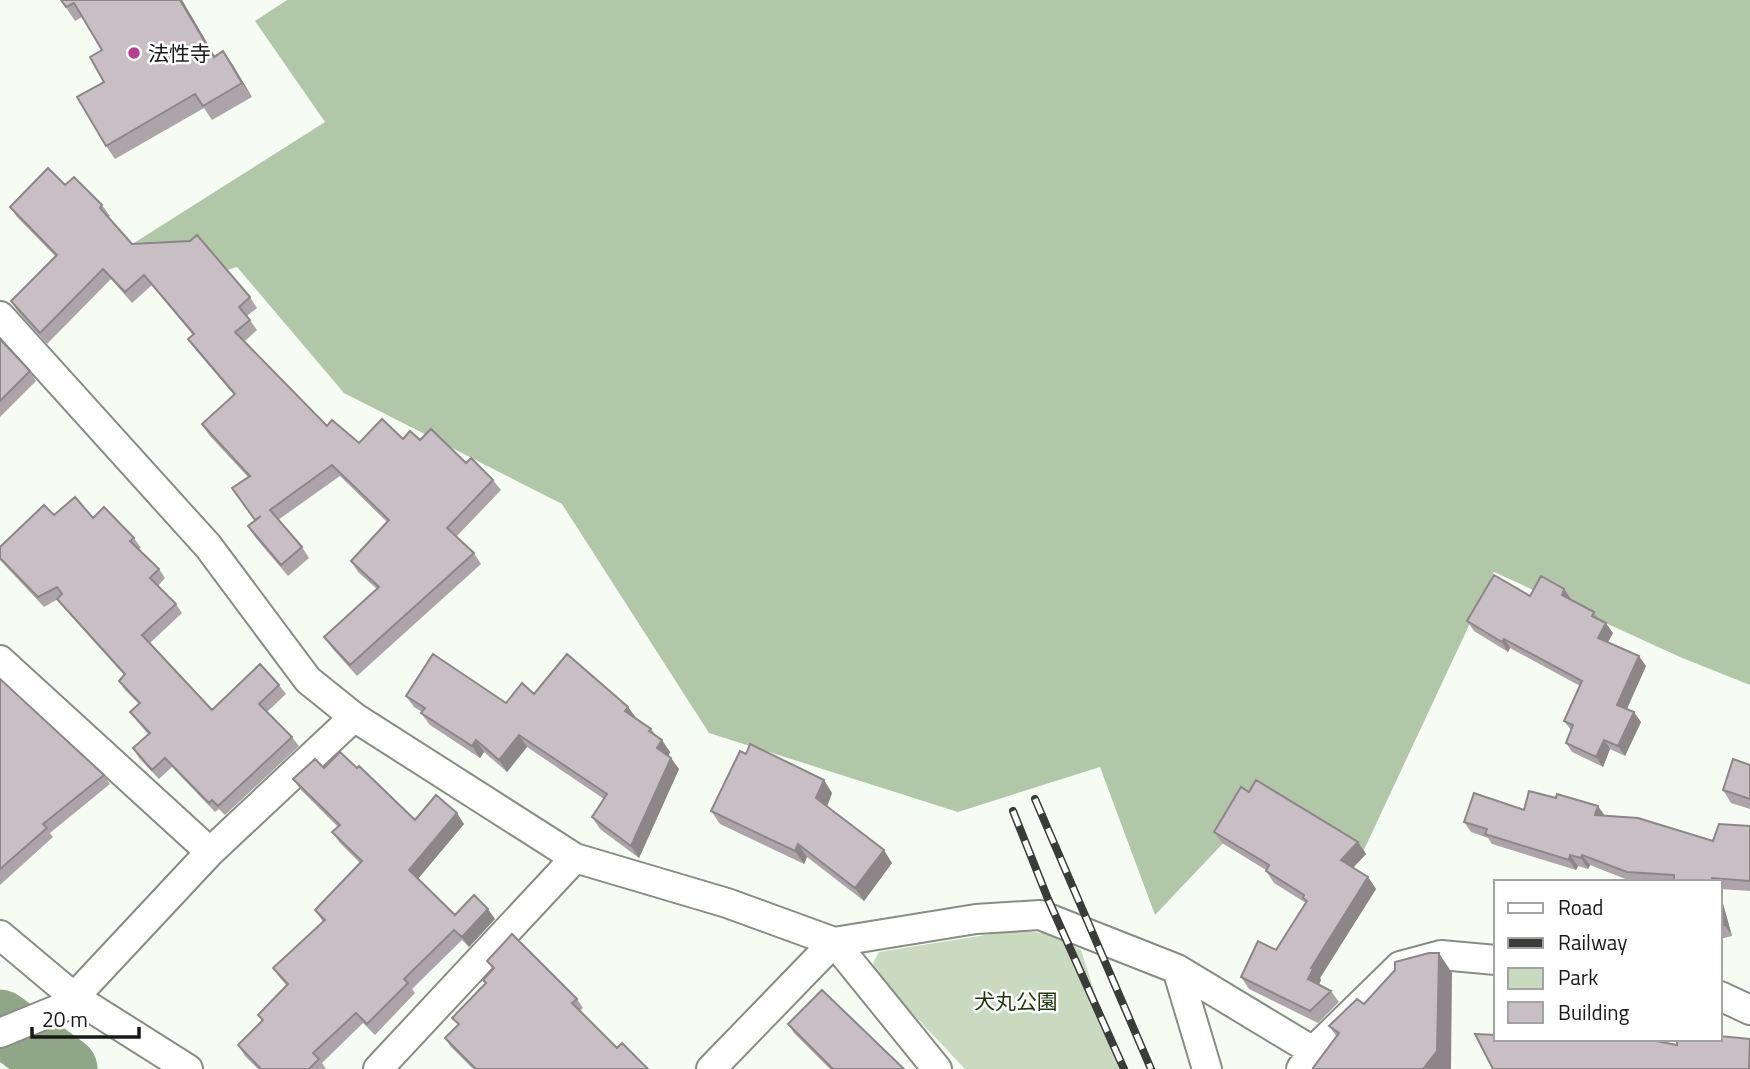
<svg xmlns="http://www.w3.org/2000/svg" width="1750" height="1069" font-family="'Titillium Web','Noto Sans JP',sans-serif">
	<style>
		.green { fill: #c9dac1 }
		.forest { fill: #b1c7a7 }
		.lines { fill: none; stroke-linecap: round; stroke-linejoin: round }
		.river { stroke: #91a687; stroke-width: 65 }
		.minor-casing { stroke: #878c84; stroke-width: 32 }
		.minor { stroke: #fff; stroke-width: 28 }
		.rail-casing { stroke: #3a3c39; stroke-width: 8 }
		.rail { stroke: #fff; stroke-width: 5; stroke-dasharray: 16; stroke-linecap: butt }
		.wall { fill: #aca4a9 }
		.shaded-wall { fill: #8c8689 }
		.building { fill: #c8bfc4; stroke: #8c8689; stroke-width: 2 }
		.poi-dot { fill: #b83d8f; stroke: #fff; stroke-width: 2.5 }
		.labels { text-anchor: middle; dominant-baseline: central; stroke-width: 5; stroke-linejoin: round; paint-order: stroke }
		.poi-label { font-size: 21px; fill: #181a17; stroke: #fff; text-anchor: start }
		.park-label { font-size: 21px; fill: #1c3809; stroke: #fff }
	</style>
	<rect width="100%" height="100%" fill="#f6fcf4"/>
	<path class="green" d="M1016 930 1050 934 1081 950 1119 1069H965L875 974 873 963 879 952Z"/>
	<path class="forest" d="M287 0H1750V685L1680 657 1494 572 1362 854 1265 799 1155 915 1100 767 958 812 709 733 562 504 344 393 237 267 158 290 134 243 325 122 255 21Z"/>
	<g class="lines">
		<path class="river" d="M0 1022 65 1069"/>
		<defs>
			<path id="minor" d="M0 316 208 546 308 680 354 717 575 858 727 903 834 942 976 919 1040 915 1177 969 1313 1051
				M0 660 210 852
				M0 935 74 997 188 1069
				M1177 969 1207 1069
				M1720 996 1750 1010
				M0 1033 66 1006 210 852 354 717
				M378 1069 575 858
				M711 1069 834 942 937 1069
				M1301 1069 1313 1051 1400 966 1441 955 1496 960"/>
		</defs>
		<use href="#minor" class="minor-casing"/>
		<use href="#minor" class="minor"/>
		<defs>
			<path id="rail" d="M1035 799 1151 1069
				M1013 811 1048 899 1124 1069"/>
		</defs>
		<use href="#rail" class="rail-casing"/>
		<use href="#rail" class="rail"/>
	</g>
	<path class="wall" d="M61 0H182L215 56 223 51 252 97 212 120 204 108 115 159 106 146 102 50 82 17 75 21Z
		M65 185 102 205 110 216 108 217 132 244 250 297 257 308 247 316 257 330 244 342 327 426 359 443 403 439 420 440 466 463 493 480 501 490 456 537 474 553 481 564 357 676 332 648 324 637 377 589 358 572 351 561 387 522 340 476 278 520 302 547 309 558 288 576 255 537 248 526 255 520 248 477 209 435 202 424 234 395 196 350 188 339 193 335 152 285 132 303 111 279 47 344 18 312 11 301 55 256 17 217 10 207Z
		M0 339 30 371 36 381 0 417Z
		M54 515 93 518 134 538 141 548 139 549 159 569 165 578 158 586 176 604 182 613 150 643 212 710 279 685 286 694 267 712 292 737 299 746 225 815 219 809 215 812 172 767 159 779 139 758 133 748 148 734 137 721 130 712 139 704 125 690 119 681 124 675 64 608 58 599 44 607 0 560V547Z
		M1564 589 1571 600 1594 612 1599 619 1613 633 1608 642 1646 666 1627 709 1641 722 1625 756 1610 749 1603 767 1572 752 1566 743 1571 730 1564 721 1580 686 1510 648 1508 652 1474 631 1467 621 1530 596Z
		M0 679 104 775 110 784 50 833 53 837 0 885Z
		M534 694 628 707 636 718 651 729 670 752 668 756 679 769 639 858 600 829 592 817 604 799 527 747 507 772 484 752 480 758 430 725 421 713 422 712 414 707 406 696 506 703Z
		M746 754 824 780 832 793 827 807 892 863 864 901 807 857 804 864 720 824 711 811Z
		M1750 765V809L1731 803 1723 790Z
		M324 768H357L415 820 464 824 418 879 455 915 495 919 469 947 462 940 412 989 415 993 375 1035 363 1023 322 1063 326 1069H258L245 1056 238 1045 263 1021 258 1015 287 986 280 978 273 968 323 922 315 910 360 863 340 843 332 832 338 827 301 790 293 779Z
		M1249 792 1358 842 1366 854 1353 868 1368 877 1376 889 1320 978 1321 980 1319 985 1331 991 1339 1002 1318 1023 1249 989 1241 977 1276 950 1306 903 1274 883 1266 871V870L1222 843 1214 832Z
		M1556 798 1605 816 1713 841 1750 826V891L1720 889V882H1633L1590 865 1588 869 1578 866 1576 870 1492 844 1488 838 1471 832 1464 822 1524 810Z
		M1720 893 1732 936 1720 939Z
		M487 961 577 999 583 1008 580 1011 617 1048 648 1069H473L451 1047 445 1038 458 1025 452 1018 486 984 483 980 493 970Z
		M1395 970 1452 973 1337 1037 1329 1026 1364 1004Z
		M788 1024 904 1069H830L794 1033Z"/>
	<path class="shaded-wall" d="M180 0H182L223 71 214 57Z
		M223 51 233 65 252 97 242 83Z
		M1564 589 1571 599 1569 605 1562 595Z
		M1606 623 1613 633 1605 647 1598 638Z
		M1504 639 1510 648 1508 652 1502 642Z
		M1639 656 1646 666 1624 715 1617 705Z
		M628 707 636 718 625 711Z
		M1634 712 1641 722 1625 756 1618 746Z
		M519 735 527 747 507 772 499 760Z
		M476 740 484 752 480 758 472 746Z
		M662 740 670 752 665 760 657 748Z
		M1604 740 1610 749 1603 767 1596 757Z
		M671 758 679 769 639 858 631 846Z
		M824 780 832 793 825 811 816 798Z
		M1598 806 1605 816 1595 815Z
		M457 813 464 824 416 881 409 870Z
		M1358 842 1366 854 1349 872 1341 860Z
		M798 844 807 857 804 864 795 851Z
		M884 850 892 863 864 901 855 888Z
		M1570 855 1578 866 1576 870 1569 860Z
		M1582 855 1590 865 1588 869 1581 858Z
		M1368 877 1376 889 1320 978 1321 980 1316 991 1308 979 1311 968Z
		M1720 893 1732 936 1725 925 1720 909Z
		M488 909 495 919 469 947 462 937Z
		M1439 953 1452 973 1451 1069H1423Z"/>
	<path class="building" d="M61 0H180L214 57 223 51 242 83 203 106 195 94 106 146 77 97 104 82 90 57 102 50 74 3 66 7Z
		M48 168 65 185 74 177 102 205 100 208 132 244 190 241 197 235 250 297 239 307 250 320 235 332 327 426 332 420 359 443 382 419 403 439 410 431 420 440 431 429 466 463 471 458 493 480 447 528 474 553 350 665 324 637 379 587 351 561 389 520 332 465 270 510 302 547 281 565 248 526 261 516 255 520 232 488 250 476 202 424 235 394 188 339 194 334 144 275 125 292 103 269 40 333 11 301 57 255 10 207Z
		M0 339 30 371 0 401Z
		M75 497 93 518 104 507 134 538 130 541 159 569 150 578 176 604 142 635 212 710 260 664 279 685 259 704 292 737 218 806 212 800 209 803 165 758 152 770 133 748 150 733 130 712 140 703 119 681 125 674 57 599 62 594 57 587 38 597 0 558V547L44 505 54 515Z
		M1494 575 1530 596 1541 576 1564 589 1562 595 1594 612 1592 616 1606 623 1598 638 1639 656 1617 705 1634 712 1618 746 1604 740 1596 757 1566 743 1573 725 1564 721 1582 681 1504 639 1502 642 1467 621Z
		M433 654 506 703 522 683 534 694 567 654 628 707 625 711 651 729 649 731 662 740 657 748 671 758 631 846 592 817 607 794 519 735 499 760 476 740 472 746 421 713 425 708 406 696Z
		M0 679 104 775 43 824 47 828 0 869Z
		M750 744 824 780 816 798 884 850 855 888 798 844 795 851 711 811 740 751 746 754Z
		M340 752 357 768 359 766 415 820 436 795 457 813 409 870 455 915 474 895 488 909 462 937 454 930 404 979 408 983 367 1024 356 1013 313 1053 319 1059 309 1069H261L238 1045 263 1020 258 1015 288 984 273 968 325 920 315 910 362 861 332 832 340 825 293 779 315 759 324 768Z
		M1733 759 1750 765V799L1723 790Z
		M1256 780 1358 842 1341 860 1368 877 1311 968 1313 969 1308 979 1331 991 1310 1011 1241 977 1258 941 1276 950 1307 901 1303 898 1304 895 1266 871 1269 865 1214 832 1241 787 1249 792Z
		M1529 791 1556 798 1557 794 1598 806 1595 815 1638 818 1713 841 1719 824 1750 826V881L1712 878 1713 882H1674V875L1627 872 1582 855 1581 858 1570 855 1569 860 1485 834 1487 829 1464 822 1474 793 1524 810Z
		M1720 909 1725 925 1720 926Z
		M512 934 577 999 572 1003 617 1048 622 1043 648 1069H476L445 1038 459 1024 452 1018 486 983 483 980 494 968 487 961Z
		M1429 953H1439L1437 1051 1423 1069H1314L1313 1068 1339 1033 1329 1026 1357 999 1364 1004 1395 970V962Z
		M822 990 904 1069H833L788 1024Z
		M1475 1034 1496 1035V1039H1612L1656 1041 1677 1045V1039H1720V1036L1750 1039 1749 1069H1493Z"/>
	<circle class="poi-dot" cx="134" cy="53" r="7"/>
	<g class="labels">
		<g class="poi-label">
			<text x="148" y="53">法性寺</text>
		</g>
		<g class="park-label">
			<text x="1016" y="1001">犬丸公園</text>
		</g>
	</g>
	<rect x="1494" y="880" width="228" height="161" fill="#ffffff" stroke="#a3a3a2" stroke-width="2"/>
	<rect x="1508" y="903" width="35" height="10" fill="#ffffff" stroke="#a3a3a2" stroke-width="2"/>
	<text x="1558" y="915" font-size="21" fill="#181a17">Road</text>
	<rect x="1508" y="938" width="35" height="10" fill="#3a3c39" stroke="#a3a3a2" stroke-width="2"/>
	<text x="1558" y="950" font-size="21" fill="#181a17">Railway</text>
	<rect x="1508" y="968" width="35" height="21" fill="#c9dac1" stroke="#a3a3a2" stroke-width="2"/>
	<text x="1558" y="985" font-size="21" fill="#181a17">Park</text>
	<rect x="1508" y="1002" width="35" height="21" fill="#c8bfc4" stroke="#a3a3a2" stroke-width="2"/>
	<text x="1558" y="1020" font-size="21" fill="#181a17">Building</text>
	<path d="M32 1027v10h107v-10" fill="none" stroke="#181a17" stroke-width="3.5"/>
	<text x="42" y="1027" font-size="21" fill="#181a17" stroke="#ffffff" stroke-width="5" paint-order="stroke">20 m</text>
</svg>
